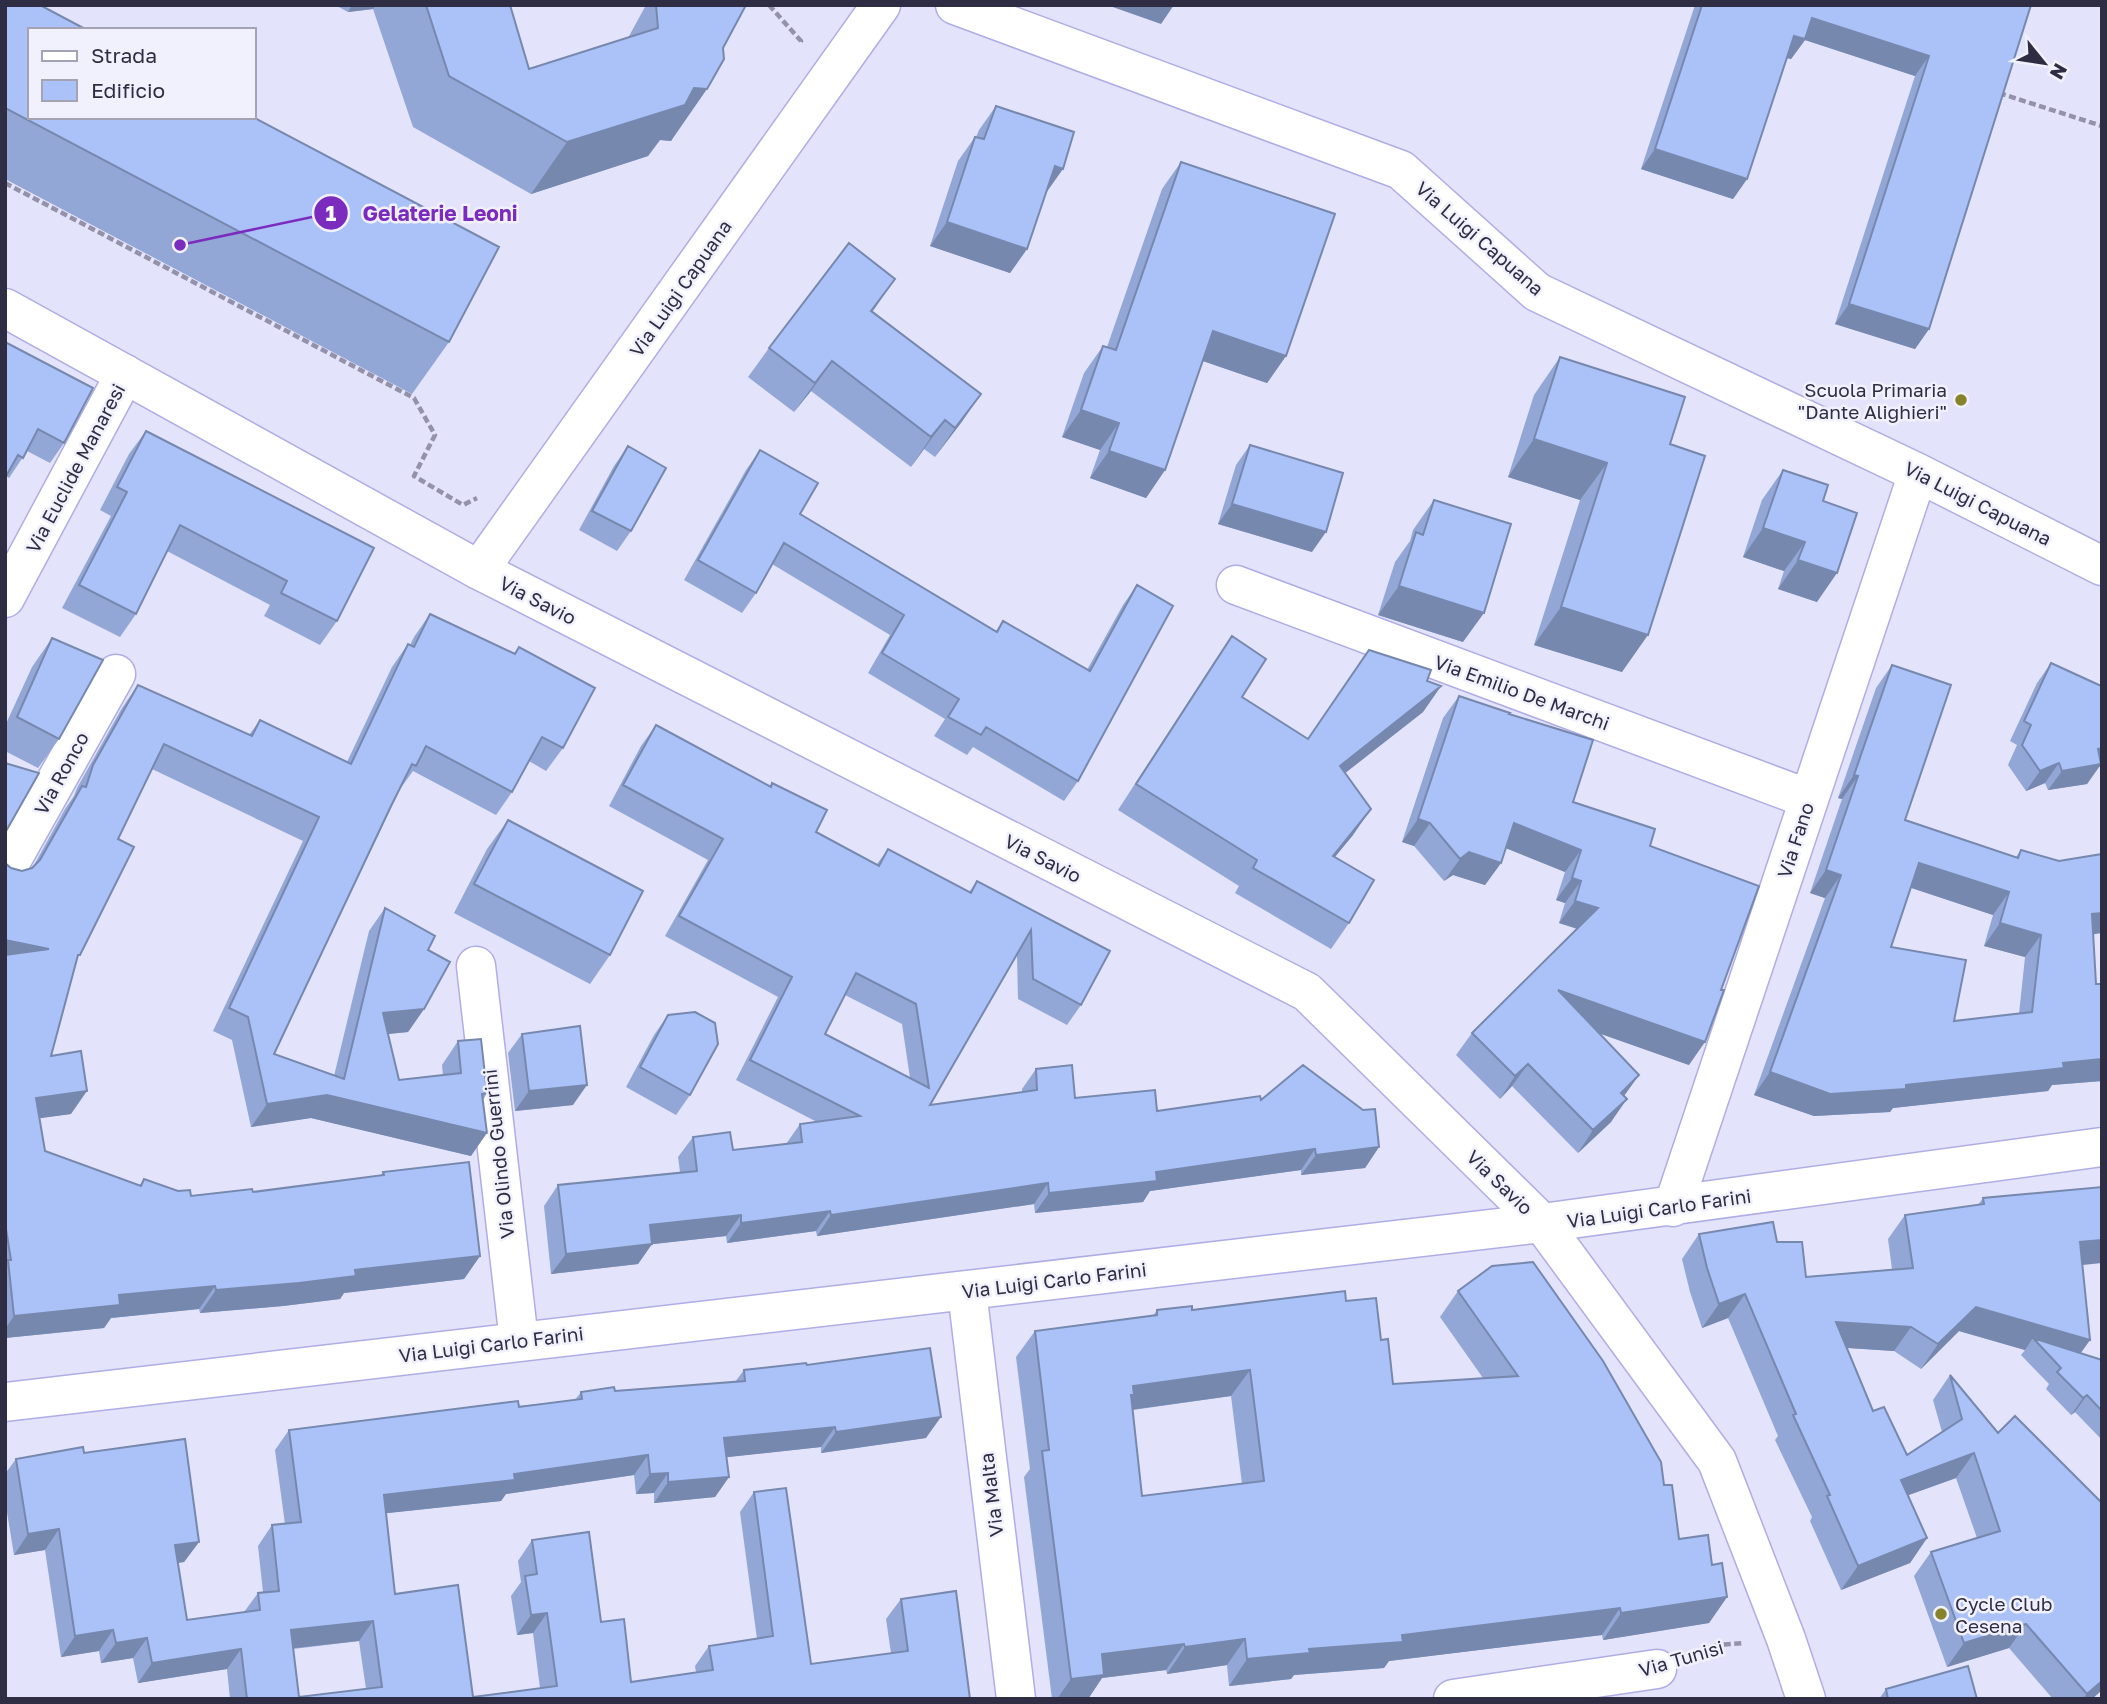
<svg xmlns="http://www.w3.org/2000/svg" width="2107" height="1704" font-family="'Golos Text',sans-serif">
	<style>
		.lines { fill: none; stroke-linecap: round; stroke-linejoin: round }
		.minor-casing { stroke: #afade6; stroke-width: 41 }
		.tertiary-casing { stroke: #afade6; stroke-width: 41 }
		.path { stroke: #9392aa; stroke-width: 4.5; stroke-dasharray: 7 3.5; stroke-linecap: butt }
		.minor { stroke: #fff; stroke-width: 38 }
		.tertiary { stroke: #fff; stroke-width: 38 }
		.wall { fill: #92a7d5; fill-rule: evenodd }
		.shaded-wall { fill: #7788ae }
		.building { fill: #aac2f8; stroke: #7788ae; stroke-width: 2; fill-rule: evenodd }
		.poi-dot { fill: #87832b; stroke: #f1f1fd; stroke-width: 2.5 }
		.labels { text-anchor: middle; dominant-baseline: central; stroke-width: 5; stroke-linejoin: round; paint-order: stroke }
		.street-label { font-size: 19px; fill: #2f2d44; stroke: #f1f1fd }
		.poi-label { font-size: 19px; fill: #2f2d44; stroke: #f1f1fd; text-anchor: end }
		.leader { fill: none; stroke: #7b2cbf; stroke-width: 2.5 }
		.callout-dot { fill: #7b2cbf; stroke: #f1f1fd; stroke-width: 2.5 }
		.mark-label { font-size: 21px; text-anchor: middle; font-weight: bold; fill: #fff }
		.callout-label { font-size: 21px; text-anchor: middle; font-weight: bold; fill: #7b2cbf; stroke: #f1f1fd; stroke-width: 5; stroke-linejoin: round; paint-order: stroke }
	</style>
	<rect width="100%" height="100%" fill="#e3e3fb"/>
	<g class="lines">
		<defs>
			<path id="minor" d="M955 5 1401 170 1537 292 1918 473 2102 566
				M479 570 881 5
				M1236 585 1809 799
				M5 598 125 374
				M5 872 116 674
				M476 966 519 1341
				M1673 1207 1918 473
				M967 1291 1016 1699
				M5 1402 1542 1223 2102 1147
				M1453 1699 1657 1669"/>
			<path id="tertiary" d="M5 308 479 570 1307 992 1542 1223 1717 1461 1786 1639 1806 1699"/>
		</defs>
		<use href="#minor" class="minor-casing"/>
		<use href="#tertiary" class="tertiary-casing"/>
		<path class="path" d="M769 5 801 41 800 43
			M1999 93 2102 126
			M5 183 414 398 435 435 414 476 463 505 477 498
			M1694 1654 1717 1645 1743 1643"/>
		<use href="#minor" class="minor"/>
		<use href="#tertiary" class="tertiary"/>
	</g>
	<path class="wall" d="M5 5 449 342 412 394 5 179Z
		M335 5H510L529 69 628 38 646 5H746L671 141 660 140 648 156 531 194 413 127 373 9 348 12Z
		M1695 5H2031L1929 329 1915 349 1835 324 1915 76 1805 40 1791 59 1786 58 1747 179 1733 199 1641 169Z
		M996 106 1046 193 1027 249 1010 273 930 246 958 161 975 137H976L979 130Z
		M1181 162 1286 356 1267 383 1203 361 1165 470 1146 498 1090 478 1100 450 1062 437 1084 373 1103 346 1107 347 1162 189Z
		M873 311 981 394 935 457 924 449 911 467 811 391 794 412 748 377 769 348Z
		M5 342 64 443 50 463 27 451 9 478 6 476Z
		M1560 357 1670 444 1622 672 1534 645 1580 500 1508 477 1534 395Z
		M146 431 337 621 320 645 264 616 270 605 167 551 136 614 120 637 62 608 111 516 100 510 129 454Z
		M1250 445 1312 552 1218 524 1236 465Z
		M628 446 631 531 617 551 579 530 614 466Z
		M760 450 800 514 996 631 1003 621 1087 670 1123 605 1137 585 1078 781 1064 801 973 747 967 755 934 736 945 719 868 673 890 635 772 564 756 593 742 613 684 580 746 470Z
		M1783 470 1823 501 1817 602 1778 589 1784 571 1743 557 1762 500Z
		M1434 500 1463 642 1378 615 1395 562 1410 541 1413 530Z
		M430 614 514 654 519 647 563 748 546 771 529 761 512 792 496 815 413 771 400 789 274 1054 334 1076 369 931 385 908 428 950 424 1009 408 1032 388 1034 399 1080 443 1075 442 1065 458 1041 487 1093 483 1100 471 1156 311 1118 251 1127 232 1040 213 1031 303 841 152 769 118 839 76 961 51 1056 71 1114 39 1118 45 1151 139 1186 144 1179 191 1196 253 1192 381 1175 383 1172 480 1256 464 1279 344 1293 340 1299 283 1306 200 1313 199 1309 111 1318 104 1328 5 1338V863L11 868 22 871 33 867 65 809 74 796 77 788 122 708 138 685 249 735 260 720 347 762 392 667 408 644 410 645 414 637Z
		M1232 636 1242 697 1308 739 1427 681 1441 686 1423 712 1345 773 1353 835 1335 857 1349 923 1331 949 1235 893 1239 886 1118 810 1214 662Z
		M52 638 59 739 38 768 5 751V726L32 667Z
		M2051 663 2102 687V766L2099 767 2087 784 2048 790 2045 783 2026 791 2008 765 2017 745 2010 741 2037 683Z
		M1892 665 1905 820 2016 857 2021 850 2093 934 2096 984H2102V1081L2052 1085 2048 1091 1893 1108 1890 1112 1814 1116 1754 1095 1825 898 1810 893 1842 799 1838 798 1876 688ZM1911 888 1993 915 1984 946 2025 957 2019 1014 1954 1021 1891 947Z
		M1459 696 1509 714 1573 802 1650 846 1689 1065 1598 1033 1639 1075 1624 1096 1611 1122 1578 1153 1512 1086 1500 1099 1456 1055 1472 1033 1577 929 1559 923 1565 903 1556 900 1565 872 1506 848 1501 863 1485 885 1453 875 1444 881 1414 846 1402 842 1443 718Z
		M656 725 770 786 772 783 816 832 877 864 888 849 969 892 977 881 1110 951 1081 1005 1067 1025 1018 999 1017 955 930 1105 1022 1092V1089L1036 1069 1075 1098 1157 1111 1261 1100 1379 1147 1365 1168 1301 1175V1170L1150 1191 1143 1202 1035 1213 1034 1204 817 1236 816 1231 727 1243 726 1236 652 1244 638 1264 551 1274 544 1206 558 1185 680 1172 678 1157 693 1137 733 1150 786 1144 800 1124 817 1122 736 1080 778 997 665 936 708 860 609 806 641 746ZM845 995 902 1024 910 1078 825 1034Z
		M508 820 610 955 590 984 454 913 487 849Z
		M668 1015 690 1095 676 1115 626 1087 654 1035Z
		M522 1034 573 1105 515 1111 508 1053Z
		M1983 1198 2082 1265 2090 1340 2080 1353 2102 1360V1440L2075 1412 2071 1415 2046 1389 2049 1384 2021 1355 2025 1350 1959 1331 1921 1369 1894 1351 1847 1348 1873 1411 1907 1455 1942 1432 1933 1400 1950 1375 1998 1433 2102 1503V1690L2092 1699H2053L2009 1648 1947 1667 1914 1576 1931 1552 1977 1538 1956 1478 1908 1495 1927 1538 1910 1563 1841 1590 1810 1521 1812 1517 1775 1440 1778 1436 1728 1318 1702 1328 1690 1292 1682 1259 1699 1234 1777 1242 1806 1277 1892 1269 1888 1239 1905 1215 1978 1205Z
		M1458 1291 1664 1485 1679 1539 1712 1565 1727 1597 1709 1623 1603 1640 1602 1635 1389 1661 1384 1668 1294 1675 1291 1679 1229 1686 1227 1665 1167 1674 1166 1670 1102 1678 1088 1699H1052L1024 1477 1030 1469 1016 1357 1035 1331 1153 1316 1157 1310H1192L1346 1301 1381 1340 1393 1384 1483 1378 1440 1317ZM1231 1396 1242 1484 1142 1496 1133 1410Z
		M807 1365 926 1438 821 1453V1447L726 1457 729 1477 715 1497 654 1503V1493L636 1494 634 1475 506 1494 501 1501 386 1513 395 1594 473 1697 540 1688 533 1633 517 1635 511 1596 521 1582 518 1561 532 1540 601 1622 631 1682 696 1672 695 1666 709 1646 757 1639 740 1512 754 1492 811 1664 891 1653 886 1619 901 1599 970 1699H230L227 1669 138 1683 133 1658 101 1663 99 1651 61 1657 45 1550 14 1555 5 1500V1474L16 1459 84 1453 199 1542 184 1562 178 1563 187 1620 244 1612 258 1593 263 1592 258 1546 272 1525 285 1524 275 1450 289 1430 575 1400 581 1392 615 1391 735 1382 744 1370ZM359 1641 366 1689 299 1697 293 1649Z
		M1886 1689 1977 1699H1879Z"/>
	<path class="shaded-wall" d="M352 5H376L373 9 348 12Z
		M1107 5H1174L1161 24Z
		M1812 18 1929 56 1915 76 1805 40 1791 59 1780 56 1794 36Z
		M694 88 707 89 671 141 660 140 648 156 531 194 567 142Z
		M1655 149 1747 179 1733 199 1641 169Z
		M1055 166 1063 169 1046 193Z
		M947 222 1027 249 1010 273 930 246Z
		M895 279 875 308 851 340 871 311Z
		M1849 304 1929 329 1915 349 1835 324Z
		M1213 331 1286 356 1267 383 1194 358Z
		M832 361 811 391 794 412 815 383Z
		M981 394 961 423 935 457 955 428Z
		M1081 410 1119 423 1100 450 1062 437Z
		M945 420 924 449 911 467 931 437Z
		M1534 439 1607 463 1580 500 1508 477Z
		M1109 451 1165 470 1146 498 1090 478Z
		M1232 504 1326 532 1312 552 1218 524Z
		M1763 528 1805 542 1784 571 1743 557Z
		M1798 560 1837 573 1817 602 1778 589Z
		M1399 586 1484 613 1463 642 1378 615Z
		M1561 607 1648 635 1622 672 1534 645Z
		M1441 686 1423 712 1321 792 1340 766Z
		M2102 748V766L2099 767 2087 784 2048 790 2062 771 2098 749Z
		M2059 763 2045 783 2026 791 2040 771Z
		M1854 775 1858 776 1842 799 1838 798Z
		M1371 809 1353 835 1314 882 1333 856Z
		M1418 819 1430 823 1414 846 1402 842Z
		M1514 823 1581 850 1565 872 1498 845Z
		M1469 852 1501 863 1485 885 1453 875 1444 881 1460 859Z
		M1919 863 2009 892 1993 915 1903 885Z
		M1826 870 1841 875 1825 898 1810 893Z
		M1572 878 1581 881 1565 903 1556 900Z
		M1575 901 1598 908 1582 930 1559 923Z
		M2102 913V933L2076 937 2092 914Z
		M2000 923 2041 935 2025 957 1984 946Z
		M5 940 49 949 5 966Z
		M1558 990 1705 1042 1689 1065 1542 1013Z
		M424 1009 408 1032 367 1036 383 1013Z
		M2102 1059V1081L2052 1085 2048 1091 1893 1108 1890 1112 1814 1116 1754 1095 1770 1072 1906 1085 2063 1063Z
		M1528 1064 1512 1086 1500 1099 1515 1076Z
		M1639 1075 1623 1097 1621 1093Z
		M587 1085 573 1105 515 1111 529 1091Z
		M87 1091 71 1114 20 1121 36 1098Z
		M327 1095 487 1133 471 1156 311 1118 251 1127 267 1104Z
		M1627 1099 1611 1122 1578 1153 1593 1130Z
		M1379 1147 1365 1168 1301 1175 1316 1155Z
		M1315 1149 1301 1170 1150 1191 1143 1202 1035 1213 1049 1193 1156 1172Z
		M1048 1183 1034 1204 817 1236 831 1215Z
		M830 1211 816 1231 727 1243 741 1223Z
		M741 1215 726 1236 636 1246 650 1225Z
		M2102 1240V1263L2063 1267 2080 1242Z
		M652 1244 638 1264 551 1274 566 1254Z
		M480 1256 464 1279 344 1293 340 1299 283 1306 200 1313 216 1290 355 1270Z
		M215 1286 199 1309 111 1318 104 1328 5 1338V1329L14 1316 119 1295Z
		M1745 1294 1728 1318 1702 1328 1719 1304Z
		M1976 1307 2090 1340 2073 1364 2033 1338 2025 1350 1959 1331 1921 1369 1938 1344Z
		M1836 1322 1911 1327 1894 1351 1819 1346Z
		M1250 1370 1231 1396 1122 1411 1133 1386Z
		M2087 1395 2075 1412 2071 1415 2083 1398Z
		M941 1417 926 1438 821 1453 836 1432Z
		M835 1427 821 1447 710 1459 724 1438Z
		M1974 1453 1956 1478 1884 1504 1901 1480Z
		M648 1455 634 1475 506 1494 501 1501 370 1515 384 1495 514 1474Z
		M668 1473 654 1493 636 1494 650 1474Z
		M729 1477 715 1497 654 1503 668 1482Z
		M59 1529 45 1550 14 1555 28 1534Z
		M1927 1538 1910 1563 1841 1590 1858 1566Z
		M199 1542 184 1562 160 1565 175 1545Z
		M1727 1597 1709 1623 1603 1640 1621 1613Z
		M1620 1608 1602 1635 1389 1661 1384 1668 1294 1675 1291 1679 1229 1686 1247 1659 1402 1635Z
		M547 1613 533 1633 517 1635 531 1615Z
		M373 1621 359 1641 277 1650 291 1630Z
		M2026 1624 2009 1648 1947 1667 1964 1643Z
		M113 1630 99 1651 61 1657 75 1636Z
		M147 1638 133 1658 101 1663 116 1643Z
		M1245 1639 1227 1665 1167 1674 1185 1647Z
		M1184 1644 1166 1670 1102 1678 1088 1699H1057L1071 1679 1102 1654Z
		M241 1649 227 1669 138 1683 152 1663Z
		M2102 1681V1690L2092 1699H2083L2087 1694Z"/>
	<path class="building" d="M5 5H40L87 30H30V117H253L499 247 449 342 5 108Z
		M426 5H510L529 69 658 28 656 5H746L723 48 724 59 707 89 694 88 685 105 567 142 449 76Z
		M1702 5H2031L1929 329 1849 304 1929 56 1812 18 1805 39 1794 36 1747 179 1655 149Z
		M996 106 1074 132 1063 169 1055 166 1027 249 947 222 975 137 984 139Z
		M1181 162 1335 214 1286 356 1213 331 1165 470 1109 451 1119 423 1081 410 1103 346 1116 350Z
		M849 243 895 279 871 311 981 394 955 428 945 420 931 437 832 361 815 383 769 348Z
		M5 342 93 388 64 443 38 429 23 458 18 455 5 478Z
		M1560 357 1685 397 1670 444 1705 456 1648 635 1561 607 1607 463 1534 439Z
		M146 431 374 548 337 621 281 593 287 581 180 525 136 614 79 585 127 492 117 487Z
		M1250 445 1343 473 1326 532 1232 504Z
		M628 446 666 468 631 531 592 511Z
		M760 450 818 483 800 514 997 632 1003 621 1090 671 1137 585 1173 606 1078 781 986 727 981 735 948 717 959 699 882 653 904 615 784 543 756 593 698 560Z
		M1783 470 1828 485 1823 501 1857 513 1837 573 1798 560 1805 542 1763 528Z
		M1434 500 1511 524 1484 613 1399 586 1416 532 1423 535Z
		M430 614 515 654 519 647 595 688 563 748 542 737 512 792 426 746 416 766 412 764 391 806 274 1054 344 1079 385 908 435 936 428 950 450 962 424 1009 383 1013 399 1080 461 1073 458 1041 481 1039 487 1093 482 1094 487 1133 327 1095 267 1104 248 1017 229 1008 319 817 164 744 118 839 134 847 80 955H78L51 1056 81 1051 87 1091 36 1098 45 1151 141 1186 144 1179 178 1191 190 1190 191 1196 252 1189 253 1192 384 1175 383 1172 469 1162 480 1256 355 1270 356 1276 299 1283 216 1290 215 1286 119 1295 120 1305 14 1316 8 1260H11L5 1223V955L49 949 5 940V863L11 868 22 871 32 868 40 860 82 786 86 787 93 765 138 685 252 736 260 720 351 764 408 644 414 647Z
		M1232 636 1266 659 1242 697 1308 739 1369 650 1431 670 1427 681 1441 686 1340 766 1371 809 1333 856 1374 880 1349 923 1253 868 1257 860 1136 784Z
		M52 638 103 660 59 739 17 717Z
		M2051 663 2099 685 2102 687V748L2098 749 2101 764 2062 771 2059 763 2040 771 2022 745 2031 725 2024 721Z
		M1892 665 1951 685 1905 820 2018 858 2021 850 2059 861 2102 854V913L2092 914 2096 984H2102V1059L2063 1063 2064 1068 1906 1085V1089L1830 1094 1770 1072 1841 875 1826 870 1858 776 1854 775ZM1919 863 2009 892 2000 923 2041 935 2032 1012 1954 1021 1966 960 1891 947Z
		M1459 696 1510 713 1509 714 1593 740 1573 802 1655 829 1650 846 1759 886 1721 990H1724L1705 1042 1558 990 1639 1075 1621 1093 1627 1099 1593 1130 1528 1064 1515 1076 1472 1033 1598 908 1575 901 1581 881 1572 878 1581 850 1514 823 1501 863 1469 852 1460 859 1430 823 1418 819Z
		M656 725 771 787 772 783 827 810 816 832 879 866 888 849 971 893 977 881 1110 951 1081 1005 1033 979 1031 930 930 1105 1037 1090 1036 1069 1072 1065 1075 1098 1155 1090 1157 1111 1260 1096 1261 1100 1303 1065 1363 1110 1375 1109 1379 1147 1316 1155 1315 1149 1156 1172 1157 1181 1049 1193 1048 1183 831 1215 830 1211 741 1223V1215L650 1225 652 1244 566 1254 558 1185 697 1171 693 1137 730 1132 733 1150 802 1142 800 1124 860 1116 750 1060 792 977 679 916 723 839 623 785ZM856 973 916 1004 929 1088 825 1034Z
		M5 763 39 773 5 833Z
		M508 820 643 891 610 955 474 884Z
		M695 1012 715 1023 718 1044 690 1095 640 1067 668 1015Z
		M580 1026 587 1085 529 1091 522 1034Z
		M2102 1187V1240L2080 1242 2090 1340 1976 1307 1938 1344 1911 1327 1836 1322 1873 1411 1884 1407 1907 1455 1962 1419 1950 1375 1998 1433 2015 1416 2102 1503V1681L2087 1694 2026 1624 1964 1643 1931 1552 2000 1531 1974 1453 1901 1480 1927 1538 1858 1566 1827 1496 1830 1495 1793 1415 1796 1414 1745 1294 1719 1304 1707 1268 1699 1234 1773 1222 1777 1242H1802L1806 1277 1913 1268 1905 1215 1984 1204 1983 1198Z
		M1533 1262 1603 1361 1661 1462 1664 1485H1672L1679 1539 1708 1535 1712 1565 1722 1563 1727 1597 1621 1613 1620 1608 1402 1635 1403 1642 1309 1649 1310 1653 1247 1659 1245 1639 1185 1647 1184 1644 1102 1654 1104 1675 1071 1679 1042 1451 1049 1450 1035 1331 1157 1315V1310L1192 1306V1310L1345 1291 1346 1301 1376 1298 1381 1340 1388 1339 1393 1384 1518 1376 1458 1291 1492 1266ZM1250 1370 1264 1481 1142 1496 1131 1395H1134L1133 1386Z
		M2033 1338 2102 1360V1411L2087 1395 2083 1398 2057 1372 2061 1368Z
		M930 1348 941 1417 836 1432 835 1427 724 1438 729 1477 668 1482V1473L650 1474 648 1455 514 1474 515 1480 384 1495 395 1594 458 1585 473 1697 557 1686 547 1613 531 1615 525 1576 537 1574 532 1540 589 1532 601 1622 624 1619 631 1682 713 1670 709 1646 773 1636 754 1492 786 1488 811 1664 908 1651 901 1599 956 1591 970 1699H247L241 1649 152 1663 147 1638 116 1643 113 1630 75 1636 59 1529 28 1534 16 1459 83 1447 84 1453 185 1439 199 1542 175 1545 187 1620 260 1610 258 1593 279 1591 272 1525 301 1522 289 1430 518 1401 519 1407 582 1399 581 1392 614 1387 615 1391 745 1381 744 1370 806 1363 807 1365ZM373 1621 382 1687 299 1697 291 1630Z
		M1968 1666 1977 1699H1888L1886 1689Z"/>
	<g class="poi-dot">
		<circle cx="1961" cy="400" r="7"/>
		<circle cx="1941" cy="1614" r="7"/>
	</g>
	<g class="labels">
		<g class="street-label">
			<text transform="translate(1480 238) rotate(41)">Via Luigi Capuana</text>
			<text transform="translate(680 288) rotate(-55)">Via Luigi Capuana</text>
			<text transform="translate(75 468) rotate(-62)">Via Euclide Manaresi</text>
			<text transform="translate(1978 503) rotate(27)">Via Luigi Capuana</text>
			<text transform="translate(538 600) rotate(27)">Via Savio</text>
			<text transform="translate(1522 692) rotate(20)">Via Emilio De Marchi</text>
			<text transform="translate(61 773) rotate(-61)">Via Ronco</text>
			<text transform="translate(1795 840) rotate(-72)">Via Fano</text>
			<text transform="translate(1043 858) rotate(27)">Via Savio</text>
			<text transform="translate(498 1154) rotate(-96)">Via Olindo Guerrini</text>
			<text transform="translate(1500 1182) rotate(44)">Via Savio</text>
			<text transform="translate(1659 1208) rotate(-8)">Via Luigi Carlo Farini</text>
			<text transform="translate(1054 1280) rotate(-7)">Via Luigi Carlo Farini</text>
			<text transform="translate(491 1344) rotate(-7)">Via Luigi Carlo Farini</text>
			<text transform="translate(991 1495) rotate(-97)">Via Malta</text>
			<text transform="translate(1681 1658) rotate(-16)">Via Tunisi</text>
		</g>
		<g class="poi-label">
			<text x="1947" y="389">Scuola Primaria<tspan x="1947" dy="22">"Dante Alighieri"</tspan></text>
			<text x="1955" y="1603" text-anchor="start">Cycle Club<tspan x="1955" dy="22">Cesena</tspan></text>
		</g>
	</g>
	<path class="leader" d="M180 245L331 213"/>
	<g class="callout-dot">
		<circle cx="180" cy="245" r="7"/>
		<circle cx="331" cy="213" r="18"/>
	</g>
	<g class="mark-label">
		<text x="331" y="221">1</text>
	</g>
	<g class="callout-label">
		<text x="440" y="221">Gelaterie Leoni</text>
	</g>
	<rect width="2107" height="1704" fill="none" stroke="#2f2d44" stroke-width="14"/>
	<rect x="28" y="28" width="228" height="91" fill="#f1f1fd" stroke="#a3a3b3" stroke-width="2"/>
	<rect x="42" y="51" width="35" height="10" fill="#ffffff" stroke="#a3a3b3" stroke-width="2"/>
	<text x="91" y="63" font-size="21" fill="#2f2d44">Strada</text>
	<rect x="42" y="80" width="35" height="21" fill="#aac2f8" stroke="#a3a3b3" stroke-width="2"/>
	<text x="91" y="98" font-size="21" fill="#2f2d44">Edificio</text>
	<g transform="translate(2044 63) rotate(120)" stroke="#f1f1fd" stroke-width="5" paint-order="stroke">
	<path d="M0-5L12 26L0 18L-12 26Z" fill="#2f2d44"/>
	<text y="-10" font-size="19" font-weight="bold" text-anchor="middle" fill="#2f2d44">N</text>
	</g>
</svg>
